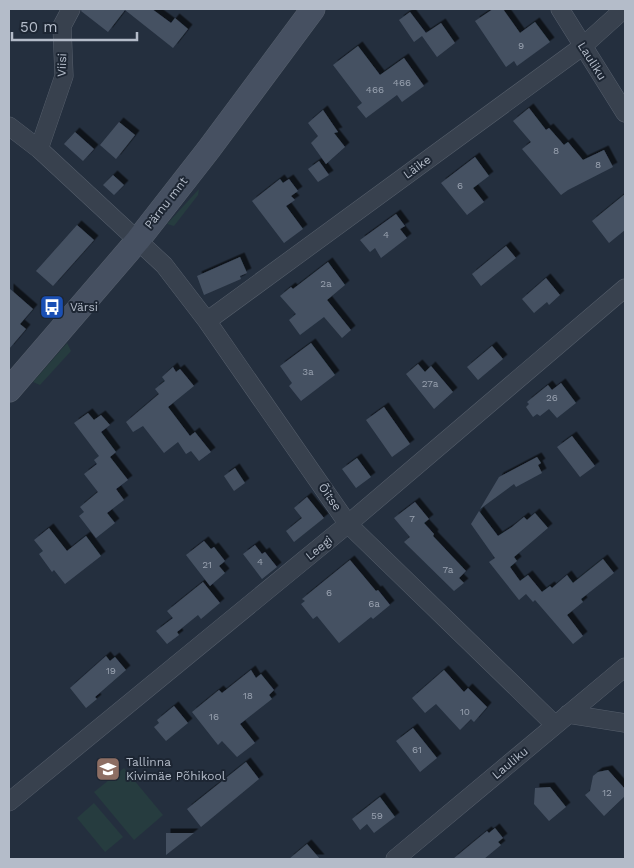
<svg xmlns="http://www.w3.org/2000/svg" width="634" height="868" font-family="'Work Sans',sans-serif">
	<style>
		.green { fill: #263c3f }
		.building { fill: #455162; filter: url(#shadow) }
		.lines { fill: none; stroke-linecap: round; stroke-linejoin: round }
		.minor-casing { stroke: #565f6c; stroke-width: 19 }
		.secondary-casing { stroke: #565f6c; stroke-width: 25 }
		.minor { stroke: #38414e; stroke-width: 18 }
		.secondary { stroke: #465061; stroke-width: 24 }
		.labels { text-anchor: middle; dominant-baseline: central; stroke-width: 4; stroke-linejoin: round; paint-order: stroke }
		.number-label { font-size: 10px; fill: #98a1af }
		.street-label { font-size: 12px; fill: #b4bcc9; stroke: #1d2633 }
		.poi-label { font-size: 12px; fill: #b4bcc9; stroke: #1d2633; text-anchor: start }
	</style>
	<defs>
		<filter id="shadow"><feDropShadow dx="4.5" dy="-4.5" stdDeviation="0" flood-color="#0009"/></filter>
	</defs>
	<rect width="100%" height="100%" fill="#242f3e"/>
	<path class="green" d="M199 189 198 195 174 226 167 224Z
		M67 343 71 351 40 385 33 382Z
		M124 768 163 815 134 840 94 792Z
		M94 803 123 837 105 852 77 818Z"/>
	<path class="building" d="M82 9H152L171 23 175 18 188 29 173 48 125 10 108 32 81 11Z
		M493 9H503L520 33 535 22 550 42 517 66 514 61 506 67 475 21Z
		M410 12 426 33 441 23 455 43 437 57 422 36 414 42 399 20Z
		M358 46 380 75 404 58 424 86 402 102 397 95 366 118 357 107 362 103 333 65Z
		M529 108 546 130 549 128 564 145 568 142 583 160 604 150 613 167 568 190 561 195 522 149 531 142 513 121Z
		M323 110 338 132 334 133 345 147 326 164 311 143 318 136 308 123Z
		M119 122 135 135 116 159 100 145Z
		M75 132 94 149 83 161 64 144Z
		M475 157 489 176 473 188 484 202 467 215 441 183Z
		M319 161 329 175 318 182 308 169Z
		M113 175 124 185 114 195 103 185Z
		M280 179 283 183 289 179 298 191 291 196 295 200 286 206 303 229 284 243 252 201Z
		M625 194V230L609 243 592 221Z
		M396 214 405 226 400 229 407 238 381 258 375 248 370 252 360 240Z
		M77 225 94 240 53 286 36 271Z
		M506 246 516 258 481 286 472 274Z
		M240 257 247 273 240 276 241 279 204 295 197 276Z
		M328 262 345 285 327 300 351 330 342 338 324 317 300 335 289 320 296 314 280 296 291 287 293 289Z
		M546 278 560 295 549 305 547 302 534 313 522 299Z
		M9 288 33 309 20 324 26 329 9 349Z
		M311 343 335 375 301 401 289 386 292 383 280 366Z
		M492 346 503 359 478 380 467 367Z
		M418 364 425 372 431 366 453 392 434 409 406 374Z
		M173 367 176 372 180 369 194 386 168 407 190 436 195 432 211 452 199 461 191 451 186 454 178 442 164 453 143 426 133 432 126 422 159 394 155 389 165 381 162 377Z
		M561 383 576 403 557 418 549 409 540 416 537 414 533 417 526 407 529 404 527 402 548 385 552 390Z
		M384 407 410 444 392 457 366 420Z
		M88 413 94 420 101 415 110 425 101 432 116 452 110 457 128 480 116 489 124 500 107 513 115 523 96 538 79 516 84 512 80 507 98 492 84 474 97 464 94 460 99 456 74 423Z
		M572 436 595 466 580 477 557 447Z
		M537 457 541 463 538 465 542 473 516 487 514 484 480 509 499 477Z
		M357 458 371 477 356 488 342 469Z
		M235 468 245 483 234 491 224 476Z
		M307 497 324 518 294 542 286 531 302 518 294 508Z
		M415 502 429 519 424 523 434 534 433 536 466 571 459 578 464 583 454 591 404 542 410 537 394 518Z
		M479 511 498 536 512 527 524 517 527 520 535 513 548 528 514 557 517 561 510 567 520 581 528 575 542 592 550 586 552 588 567 575 573 583 603 559 614 573 581 599 583 602 567 615 583 636 573 644 535 600 533 602 526 594 519 600 489 562 495 558 471 524Z
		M49 528 67 551 86 536 101 556 65 584 54 570 52 572 39 554 43 551 34 540Z
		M204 541 211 549 214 547 225 561 219 566 225 573 210 586 186 555Z
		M255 545 262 554 265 552 277 567 262 579 243 554Z
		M350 560 376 591 378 590 390 605 373 619 371 617 339 643 317 616 313 619 301 604 305 601 302 599Z
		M203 582 220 603 201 619 198 615 177 632 179 635 167 644 156 631 173 618 167 611Z
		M106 656 110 661 115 657 126 670 95 697 97 699 86 708 70 688Z
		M251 670 256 678 261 674 274 690 269 695 272 699 240 724 255 743 237 757 222 741 218 745 192 712 219 690 222 693Z
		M444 670 464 692 468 688 487 707 474 722 471 719 460 730 436 704 425 713 412 698Z
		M174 706 188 723 166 741 154 727 159 723 157 720Z
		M413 728 437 758 420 772 396 741Z
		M246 762 259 779 201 827 187 809Z
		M608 770 625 789V796L604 816 585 795 590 791 593 776 598 772Z
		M550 787 566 807 549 821 534 804 535 788Z
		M380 797 395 817 374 833 367 824 360 830 352 819Z
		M495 828 503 838 498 842 501 845 484 859H453L487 831 489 833Z
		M166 833H194L166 855Z
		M307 844 320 859H289Z"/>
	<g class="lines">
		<defs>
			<path id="minor" d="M560 9 625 113
				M9 126 39 149 164 265 207 321 348 524 555 725
				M39 149 64 76 62 26 71 9
				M207 321 583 46 624 9
				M568 714 625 723
				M9 802 348 524 625 288
				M395 859 625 667"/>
			<path id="secondary" d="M9 390 138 240 209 149 313 9"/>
		</defs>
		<use href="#minor" class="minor-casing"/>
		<use href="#secondary" class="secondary-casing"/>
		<use href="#minor" class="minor"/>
		<use href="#secondary" class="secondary"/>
	</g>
	<defs>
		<symbol id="bus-square" viewBox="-11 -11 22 22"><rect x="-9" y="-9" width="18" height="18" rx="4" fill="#1a4fb4" stroke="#1d2633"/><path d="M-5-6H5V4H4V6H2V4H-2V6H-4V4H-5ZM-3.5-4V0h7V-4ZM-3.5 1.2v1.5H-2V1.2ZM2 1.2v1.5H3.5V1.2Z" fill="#fff"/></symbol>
		<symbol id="school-square" viewBox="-11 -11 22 22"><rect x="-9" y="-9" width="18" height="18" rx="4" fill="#8d6e63" stroke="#1d2633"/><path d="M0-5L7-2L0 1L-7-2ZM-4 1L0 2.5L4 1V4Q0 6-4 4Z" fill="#fff"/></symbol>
	</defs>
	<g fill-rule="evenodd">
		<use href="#bus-square" x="38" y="293" width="28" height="28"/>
		<use href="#school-square" x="94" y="755" width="28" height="28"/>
	</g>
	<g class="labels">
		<g class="number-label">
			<text x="521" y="45">9</text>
			<text x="402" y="82">466</text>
			<text x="375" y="89">466</text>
			<text x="556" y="150">8</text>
			<text x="598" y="164">8</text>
			<text x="460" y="185">6</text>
			<text x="386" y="234">4</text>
			<text x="326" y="283">2a</text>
			<text x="308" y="371">3a</text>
			<text x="430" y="383">27a</text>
			<text x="552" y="397">26</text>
			<text x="412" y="518">7</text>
			<text x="260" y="561">4</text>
			<text x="207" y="564">21</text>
			<text x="448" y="569">7a</text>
			<text x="329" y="592">6</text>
			<text x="374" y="603">6a</text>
			<text x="111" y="670">19</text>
			<text x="248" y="695">18</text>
			<text x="465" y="711">10</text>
			<text x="214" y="716">16</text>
			<text x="417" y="749">61</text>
			<text x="607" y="792">12</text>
			<text x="377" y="815">59</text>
		</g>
		<g class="street-label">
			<text transform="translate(592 61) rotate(58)">Lauliku</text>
			<text transform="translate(62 65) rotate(-88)">Viisi</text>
			<text transform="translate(417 167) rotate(-36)">Läike</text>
			<text transform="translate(166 203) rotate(-52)">Pärnu mnt</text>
			<text transform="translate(330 497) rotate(55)">Õitse</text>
			<text transform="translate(319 548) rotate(-39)">Leegi</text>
			<text transform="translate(510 763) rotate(-40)">Lauliku</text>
		</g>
		<g class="poi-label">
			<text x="70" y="307">Värsi</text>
			<text x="126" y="762">Tallinna<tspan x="126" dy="14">Kivimäe Põhikool</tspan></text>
		</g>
	</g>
	<rect width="634" height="868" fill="none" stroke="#b4bcc9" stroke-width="20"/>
	<path d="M12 32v8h125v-8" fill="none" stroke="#b4bcc9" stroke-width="2.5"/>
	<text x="20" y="32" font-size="15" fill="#b4bcc9" stroke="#1d2633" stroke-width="4" paint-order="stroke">50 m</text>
</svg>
